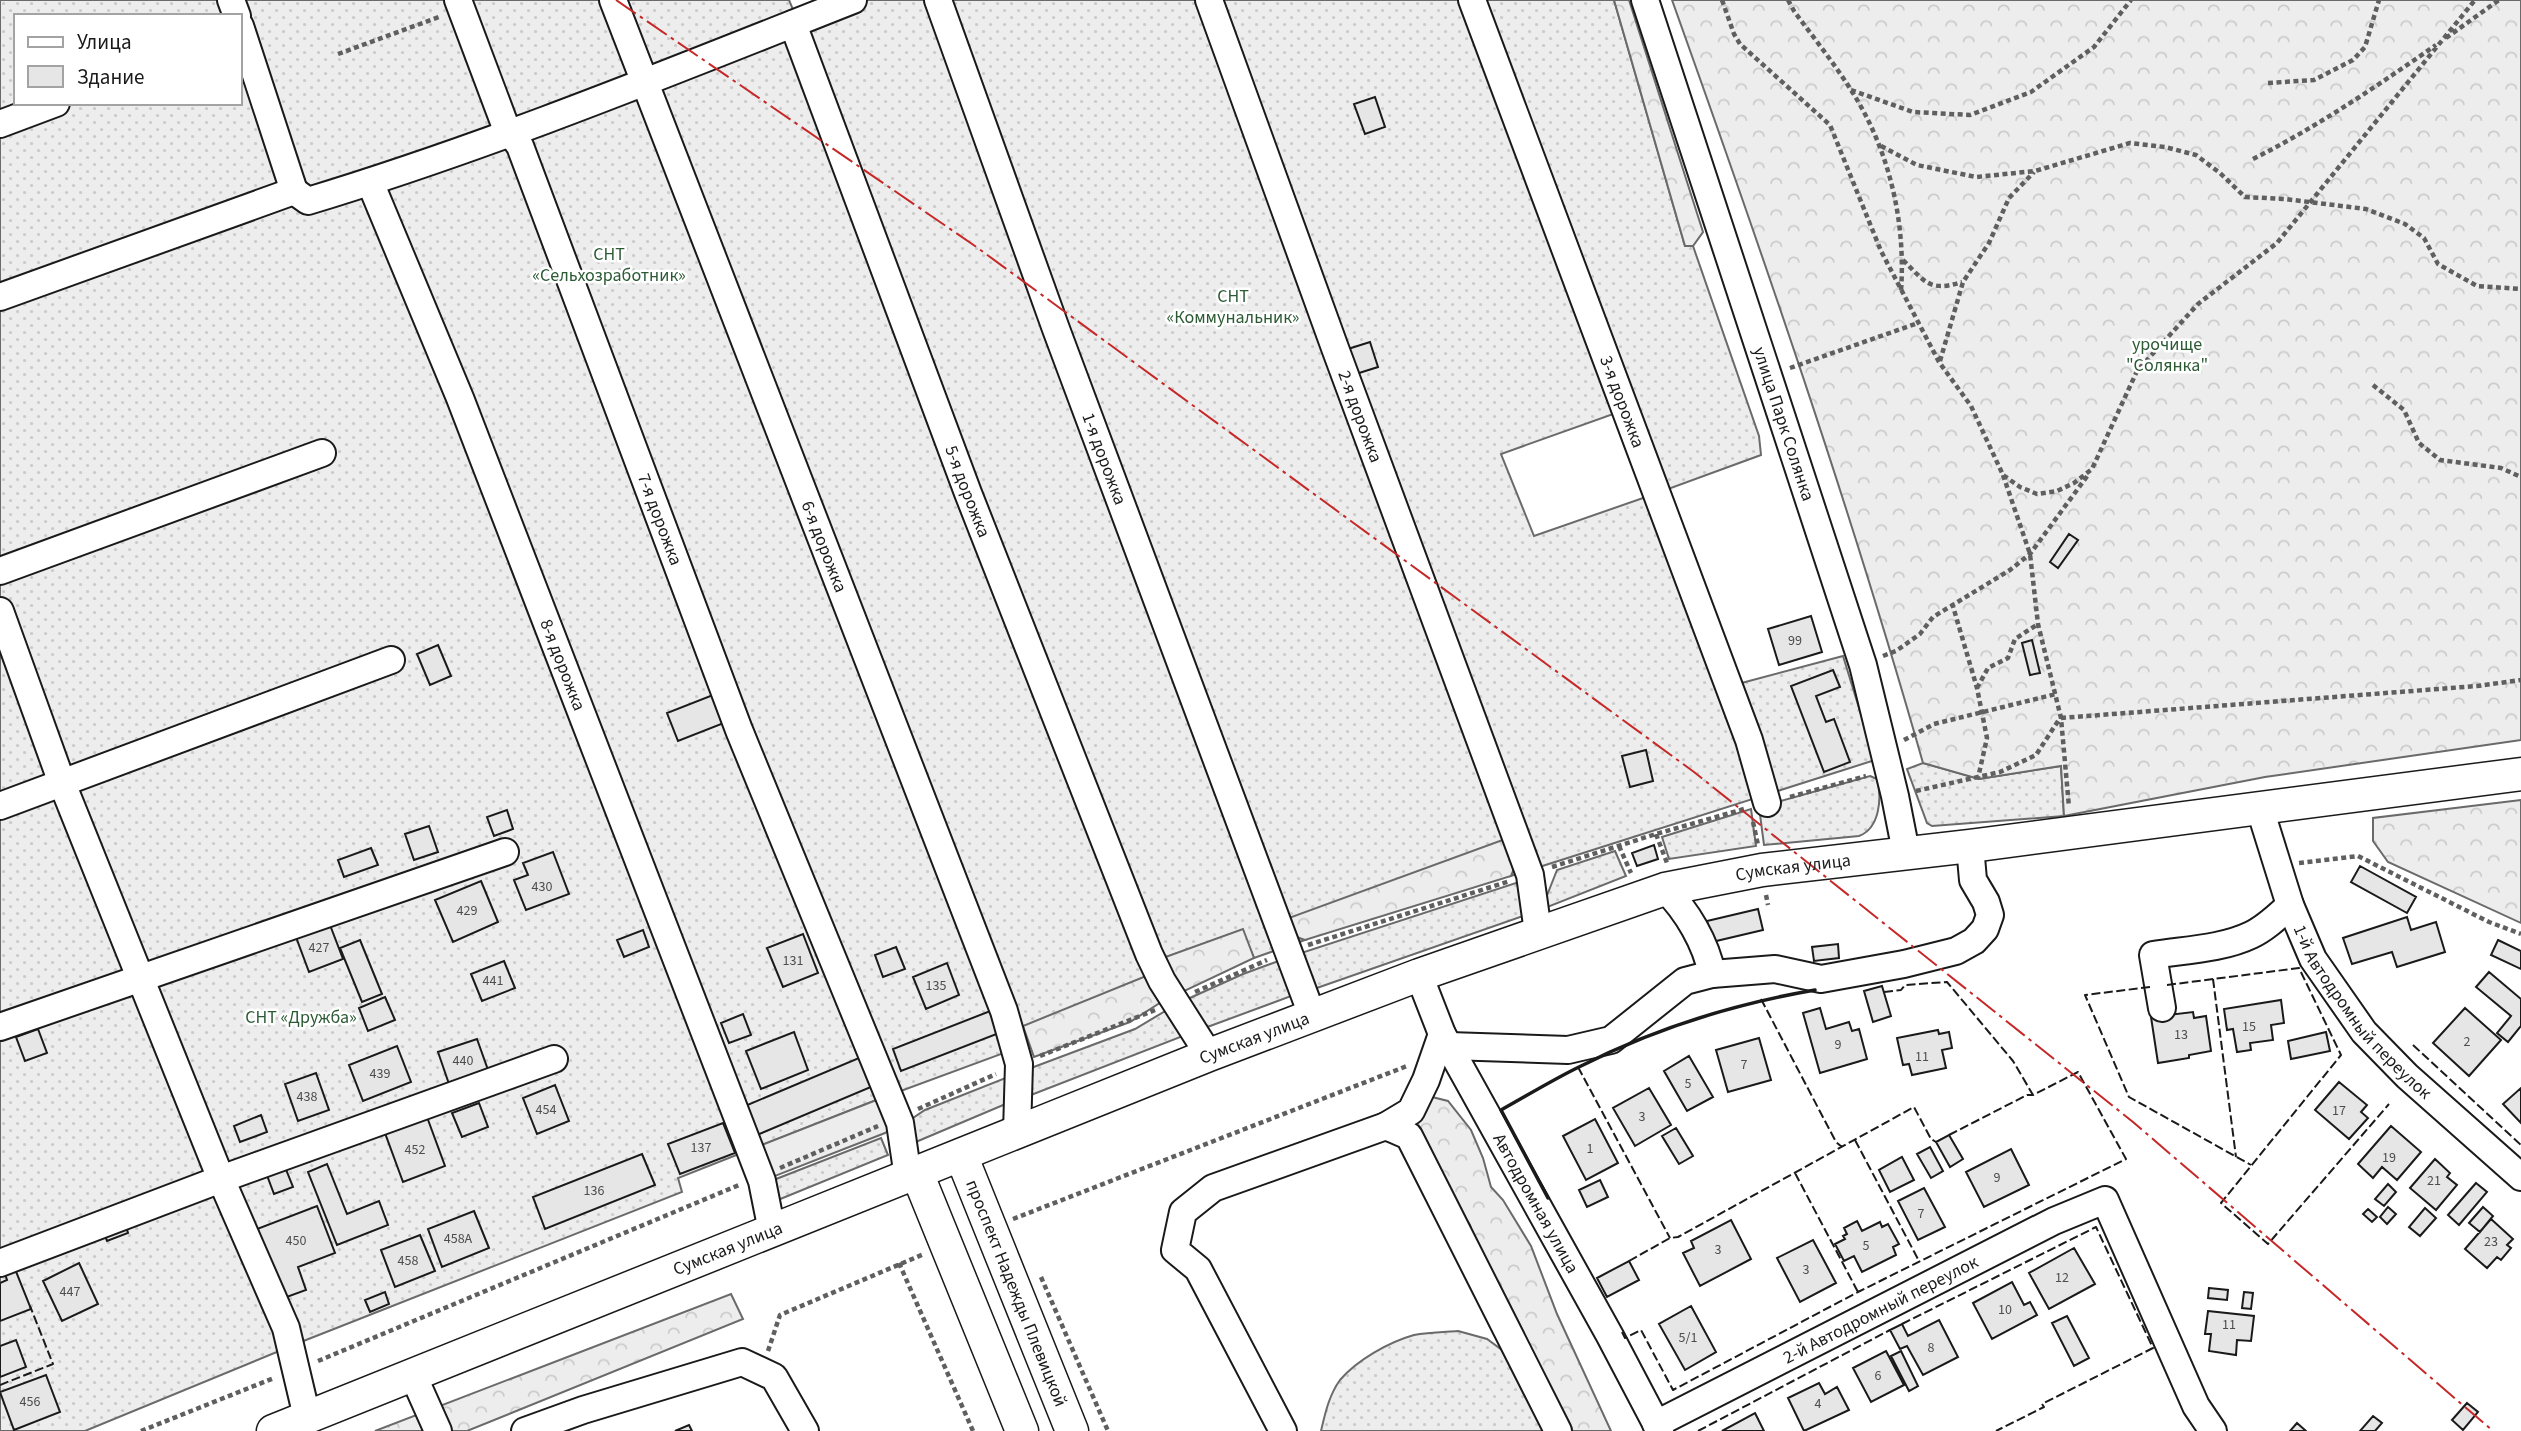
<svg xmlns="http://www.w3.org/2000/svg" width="2521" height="1431" font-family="'Source Sans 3',sans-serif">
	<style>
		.grass { fill: url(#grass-dots); stroke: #6a6a6a; stroke-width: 2; fill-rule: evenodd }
		.forest { fill: url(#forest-crowns); stroke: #6a6a6a; stroke-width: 2 }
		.built { fill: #ededed; stroke: #6a6a6a; stroke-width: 2 }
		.building { fill: #e6e6e6; stroke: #1a1a1a; stroke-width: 2 }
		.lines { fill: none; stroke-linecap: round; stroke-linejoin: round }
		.minor-casing { stroke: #1a1a1a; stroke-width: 30 }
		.major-casing { stroke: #1a1a1a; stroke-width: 35 }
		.path { stroke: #5f5f5f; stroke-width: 4.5; stroke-dasharray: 5 3.5; stroke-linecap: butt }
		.minor { stroke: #fff; stroke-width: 26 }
		.major { stroke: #fff; stroke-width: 32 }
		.fence { stroke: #1a1a1a; stroke-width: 2; stroke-dasharray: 9 3.5; stroke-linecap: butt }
		.wall { stroke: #1a1a1a; stroke-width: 3.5 }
		.power { stroke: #c62828; stroke-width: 2; stroke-dasharray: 24 5 3.5 5; stroke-linecap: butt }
		.labels { text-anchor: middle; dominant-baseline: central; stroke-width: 5; stroke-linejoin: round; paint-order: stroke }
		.number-label { font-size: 14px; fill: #4d4d4d }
		.park-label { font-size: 18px; fill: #2b5a34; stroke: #fff }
		.street-label { font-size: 18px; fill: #1a1a1a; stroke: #fff }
	</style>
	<defs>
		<pattern id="grass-dots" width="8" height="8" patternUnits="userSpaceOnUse" patternTransform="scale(1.75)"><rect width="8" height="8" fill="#ededed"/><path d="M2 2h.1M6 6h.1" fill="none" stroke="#cbcbcb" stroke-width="1.8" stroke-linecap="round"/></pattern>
		<pattern id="forest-crowns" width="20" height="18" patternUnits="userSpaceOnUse" patternTransform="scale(1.75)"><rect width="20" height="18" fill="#ededed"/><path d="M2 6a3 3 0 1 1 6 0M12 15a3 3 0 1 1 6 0" fill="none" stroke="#cbcbcb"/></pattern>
	</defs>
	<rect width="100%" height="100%" fill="#fff"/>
	<path class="grass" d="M0 0H789L799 24 861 0H1614L1685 246H1693L1759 436 1761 455 1660 492 1630 408 1501 454 1534 536 1643 498H1650L1734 685 1843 656 1875 760 1511 876 1518 859 1291 935 1305 940 1254 958 1242 930 1161 959 1166 977 1024 1026 1031 1043 879 1099 678 1178 682 1192 306 1340 85 1431H0ZM16 16H240V103H16Z
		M1923 763 1979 779 2061 766 2064 816 1932 826 1927 823 1907 769Z
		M1870 776 1877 779C1882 798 1880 828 1859 836L1764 845 1759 807Z
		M1751 809 1756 846 1669 859 1662 837Z
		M1615 851 1626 876 1545 908 1544 903 1557 870Z
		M1522 881 1526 915 1314 989 1295 955Z
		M1284 959 1294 995 1202 1029 1181 1002 1243 974Z
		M1172 1007 1183 1036 1031 1095V1068L1135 1029Z
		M1013 1075 1008 1103 911 1144 907 1122 925 1110Z
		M881 1138 888 1155 773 1202 771 1181Z
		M1458 1331 1487 1339 1506 1353 1552 1431H1321C1325 1414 1329 1395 1340 1380 1357 1360 1389 1342 1414 1335 1428 1332 1444 1332 1458 1331Z"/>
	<path class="forest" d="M1614 0H1629L1703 232 1693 246H1685Z
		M1672 0H2521V740L2265 777 2064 816 2061 766 1979 779 1923 763C1850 506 1762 252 1672 0Z
		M2521 800V923L2388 862 2373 841V818Z
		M1508 838 1518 859 1511 876 1305 940 1291 935 1286 919Z
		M1243 929 1254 958 1178 994 1160 959Z
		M1151 974 1166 999 1130 1022 1034 1057 1023 1026Z
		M1432 1097 1448 1101 1471 1130 1483 1158 1491 1187 1503 1200 1531 1246 1557 1314 1611 1431H1566L1478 1257 1470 1225 1447 1191 1412 1122 1422 1104Z
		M731 1294 743 1319 467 1431H375Z"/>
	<path class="built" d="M879 1099 900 1123 885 1133 762 1181 749 1150Z"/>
	<path class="building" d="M1375 97 1385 127 1365 134 1354 104Z
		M1370 342 1378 367 1356 374 1348 349Z
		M2069 534 2078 540 2058 568 2050 562Z
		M1811 616 1822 652 1779 665 1768 629Z
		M2032 640 2040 673 2030 675 2022 643Z
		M438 645 451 676 430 685 417 654Z
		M1833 670 1840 687 1816 696 1826 722 1834 719 1850 762 1824 772 1791 686Z
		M718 693 729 721 678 741 667 713Z
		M1646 750 1653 781 1630 787 1622 756Z
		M507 810 513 829 494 836 487 817Z
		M429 826 438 852 414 860 405 834Z
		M1654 845 1658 859 1637 866 1632 853Z
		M371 848 378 865 344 877 338 860Z
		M553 852 569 894 526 910 514 880 528 875 523 863Z
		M2360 866 2416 897 2407 913 2351 882Z
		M481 881 498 922 453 942 435 900Z
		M1758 909 1763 930 1712 942 1707 921Z
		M2407 917 2411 930 2436 922 2445 952 2397 967 2392 952 2352 964 2343 938Z
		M330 925 343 959 309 972 296 937Z
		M643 930 649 947 624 957 617 940Z
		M803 934 818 973 783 987 767 948Z
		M360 940 382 994 362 1002 340 948Z
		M2498 940 2521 951V969L2491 955Z
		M1838 944 1839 958 1814 961 1812 947Z
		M896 947 905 969 883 977 875 955Z
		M504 961 515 988 482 1001 471 974Z
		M947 963 959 995 926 1009 913 977Z
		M2489 972 2521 999V1026L2508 1042 2497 1033 2511 1016 2476 987Z
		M1882 986 1891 1016 1873 1022 1864 991Z
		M385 997 395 1020 368 1031 359 1008Z
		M2281 1000 2284 1023 2271 1025 2273 1040 2250 1043 2251 1050 2237 1052 2233 1029 2227 1030 2224 1009Z
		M998 1008 1007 1030 901 1071 893 1049Z
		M1820 1008 1826 1029 1849 1022 1852 1031 1859 1029 1867 1059 1820 1073 1803 1013Z
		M2465 1008 2501 1040 2469 1076 2433 1043Z
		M2193 1012 2194 1018 2206 1016 2211 1051 2189 1055V1058L2158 1063 2151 1017Z
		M743 1014 751 1035 729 1043 721 1023Z
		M38 1029 47 1053 25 1061 16 1037Z
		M1938 1030 1939 1034 1949 1032 1952 1048 1942 1050 1946 1068 1912 1075 1909 1064 1903 1065 1897 1038Z
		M794 1032 808 1070 761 1089 746 1051Z
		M2326 1032 2330 1051 2291 1059 2288 1041Z
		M1759 1038 1771 1080 1728 1092 1716 1050Z
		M477 1039 488 1070 449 1084 438 1052Z
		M397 1046 411 1082 363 1101 349 1065Z
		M866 1055 878 1084 757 1135 745 1106Z
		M1689 1056 1713 1097 1687 1111 1664 1071Z
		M316 1073 329 1110 298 1121 285 1084Z
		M2339 1082 2367 1105 2361 1112 2368 1118 2349 1139 2315 1110Z
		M555 1085 569 1121 537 1134 523 1098Z
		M1649 1088 1671 1125 1635 1146 1613 1108Z
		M2521 1088V1123L2503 1104Z
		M479 1103 488 1127 462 1137 452 1113Z
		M261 1115 267 1132 240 1142 234 1126Z
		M427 1117 445 1166 403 1182 385 1133Z
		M1595 1119 1618 1163 1586 1180 1563 1136Z
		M723 1123 735 1153 680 1174 668 1144Z
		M2391 1126 2421 1152 2397 1180 2382 1167 2373 1178 2358 1164Z
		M1676 1128 1693 1156 1679 1164 1662 1136Z
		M1949 1135 1963 1159 1950 1167 1936 1142Z
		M1930 1147 1943 1171 1931 1178 1917 1154Z
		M2011 1149 2029 1185 1984 1207 1966 1172Z
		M642 1154 655 1185 545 1229 533 1197Z
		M1902 1157 1914 1180 1890 1192 1879 1170Z
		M2435 1159 2450 1173 2447 1177 2457 1185 2436 1210 2410 1188Z
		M283 1162 293 1187 274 1194 265 1170Z
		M327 1164 347 1214 379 1201 388 1225 337 1245 308 1172Z
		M1600 1180 1608 1197 1587 1207 1579 1190Z
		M2476 1183 2487 1192 2459 1225 2448 1215Z
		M2388 1184 2396 1192 2384 1206 2375 1199Z
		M1924 1188 1945 1227 1918 1240 1898 1201Z
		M317 1206 335 1253 298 1267 306 1290 284 1298 257 1229Z
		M2388 1207 2396 1214 2387 1224 2380 1217Z
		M2483 1207 2493 1216 2480 1232 2469 1223Z
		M2425 1208 2436 1218 2420 1236 2409 1227Z
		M2368 1209 2377 1217 2372 1222 2363 1214Z
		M474 1211 489 1248 442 1267 428 1229Z
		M2491 1219 2513 1239 2507 1245 2511 1248 2501 1260 2497 1257 2487 1268 2465 1249Z
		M1731 1220 1751 1259 1700 1286 1683 1253 1694 1248 1691 1241Z
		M1857 1221 1862 1231 1880 1222 1882 1227 1888 1224 1899 1244 1893 1247 1896 1255 1862 1272 1854 1256 1844 1261 1835 1244 1845 1239 1843 1236 1847 1234 1844 1228Z
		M125 1223 128 1233 107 1241 103 1230Z
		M420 1235 435 1271 395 1287 381 1250Z
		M1813 1240 1836 1283 1800 1302 1777 1258Z
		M2074 1248 2095 1284 2049 1309 2029 1273Z
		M1629 1261 1639 1280 1607 1297 1597 1278Z
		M79 1263 98 1304 62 1321 43 1281Z
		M13 1264 31 1309 0 1321V1283L7 1280 3 1268Z
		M2012 1282 2024 1305 2030 1302 2037 1315 1992 1339 1973 1303Z
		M2209 1288 2228 1290 2227 1300 2208 1298Z
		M385 1292 389 1304 370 1312 365 1300Z
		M2244 1292 2253 1293 2251 1309 2242 1308Z
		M1691 1306 1716 1352 1685 1370 1659 1324Z
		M2208 1311 2254 1316 2251 1341 2237 1340 2236 1355 2209 1351 2211 1334H2205Z
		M2067 1316 2089 1358 2074 1366 2052 1323Z
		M1939 1320 1958 1357 1923 1375 1907 1346 1900 1349 1890 1330 1902 1324 1908 1336Z
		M16 1340 26 1367 0 1377V1346Z
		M1886 1351 1904 1385 1871 1402 1853 1368Z
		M1901 1351 1918 1386 1909 1391 1891 1356Z
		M46 1375 60 1412 14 1430 0 1392Z
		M1819 1383 1825 1394 1837 1387 1849 1410 1804 1431 1788 1398Z
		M2467 1403 2478 1412 2463 1430 2452 1420Z
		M1755 1413 1764 1431H1722Z
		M2373 1416 2382 1423 2375 1431H2360Z
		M2297 1423 2306 1431H2290Z
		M689 1425 692 1431H675Z"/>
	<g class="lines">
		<defs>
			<g id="minor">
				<path d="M231 0 237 16"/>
				<path id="s1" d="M458 0 505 125 520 146 739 730 900 1123 908 1177"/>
				<path id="s2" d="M613 0 1004 1011 1019 1064 1017 1132"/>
				<path id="s3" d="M938 0 1056 329 1312 1015"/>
				<path id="s4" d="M1209 0 1335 348 1530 875 1538 932"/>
				<path id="s5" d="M1472 0 1749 740 1767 803"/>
				<path id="s6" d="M1645 0 1863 665 1895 796 1906 852"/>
				<path id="s7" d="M793 24 968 493 1149 954 1162 981 1209 1055"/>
				<path d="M240 26 294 191"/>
				<path d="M0 124 56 103"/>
				<path id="s8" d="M370 182 460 398 762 1181 772 1231"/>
				<path d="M0 297 294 191 308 201C493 145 673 71 853 0"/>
				<path d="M0 571 322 453"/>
				<path d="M0 611 62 783 221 1179 286 1328 307 1417"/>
				<path d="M0 806 391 660"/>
				<path id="s9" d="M2260 809 2290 905 2313 959 2364 1032 2407 1076 2521 1177"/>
				<path d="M1665 889C1687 911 1706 943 1712 974"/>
				<path id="s10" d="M1419 975 1442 1034 1610 1336 1660 1431"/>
				<path d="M2162 1008 2153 955C2184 950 2222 949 2251 935 2266 928 2278 916 2290 905"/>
				<path d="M0 1027 505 852"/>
				<path d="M1449 1046 1568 1050 1611 1040 1685 981 1712 974 1775 969 1821 979 1904 964 1956 951 1974 941 1985 929 1990 915 1986 902 1973 880 1970 846"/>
				<path d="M1386 1126 1411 1111 1426 1080 1442 1034"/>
				<path d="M0 1263 221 1179 554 1059"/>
				<path d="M413 1375 438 1431"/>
				<path id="s11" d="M1656 1424 2054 1221 2105 1200 2196 1406 2213 1431"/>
				<path d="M525 1431 583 1410 742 1362 774 1377 805 1431"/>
				<path d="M1283 1431 1198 1269 1175 1250 1183 1212 1213 1188 1386 1126 1409 1136 1558 1431"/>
			</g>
			<g id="major">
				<path id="s12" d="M961 1155 1072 1431"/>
				<path d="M917 1173 1022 1431"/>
				<path id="s13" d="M273 1431 1209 1055 1419 975 1665 889 1762 870 1970 846 2521 774"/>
			</g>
		</defs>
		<use href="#minor" class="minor-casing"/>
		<use href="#major" class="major-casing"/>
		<path class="path" d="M1722 0 1734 34 1740 44 1830 125 1881 251 1939 362 1971 406 2003 475 2020 487 2037 494 2057 491 2074 483 2092 469 2137 371 2198 304 2277 243 2475 0
			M1788 0 1794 11C1813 37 1834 63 1851 90 1889 149 1906 221 1901 291
			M2446 38 2499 0
			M338 54 439 17
			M2268 83 2314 80 2353 60 2365 47 2379 0
			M1851 90 1913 112 1970 115 2031 92 2094 47 2131 0
			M1881 146 1917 165 1976 177 2035 171 2130 143 2165 147 2196 155 2220 173 2245 197 2285 199 2366 209 2405 224 2424 238 2438 264 2477 286 2521 289
			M2253 159C2317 127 2377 86 2436 45
			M1903 260C1926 283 1930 292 1962 282
			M1940 361 1963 282 1989 243 2009 198 2034 172
			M1790 368 1918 323
			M2373 385 2404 410 2419 443 2440 460 2501 468 2521 477
			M2003 475 2030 554 2038 624 2061 718 2069 807
			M1952 603 1977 688 1987 738 1978 778
			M1883 656 1896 651 1920 634 1933 617 2010 570 2030 554 2088 475
			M1977 688 1988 668 2008 658 2015 639 2038 624
			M2061 718 2477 686 2521 680
			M1904 740 1934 724 2056 694
			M1916 791 2000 772 2036 755 2060 718
			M1790 797 1866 776
			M1753 822 1758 845
			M1656 834 1667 863
			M1619 846 1631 873
			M2299 863 2358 856 2489 922 2521 934
			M1552 867 1656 834 1744 809
			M1766 895 1768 905
			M1308 945 1510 881
			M1195 992 1267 960
			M1040 1056 1155 1010
			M918 1109 996 1074
			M780 1168 878 1126
			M1013 1219 1407 1066
			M899 1263 973 1431
			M1041 1277 1108 1431
			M768 1351 780 1315 924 1254
			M318 1361 739 1185
			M141 1431 274 1378"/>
		<use href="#minor" class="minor"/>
		<use href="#major" class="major"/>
		<path class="fence" d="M2213 979 2236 1157
			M2167 985 2299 968 2341 1055 2221 1203 2268 1244 2389 1104
			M2150 987 2085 995 2129 1097 2251 1165
			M1761 999 1836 1142 1842 1147
			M2413 1045 2521 1145
			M1578 1067 1670 1238
			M1949 1135 2027 1095H2033
			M1855 1140 1919 1261
			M1795 1173 1858 1292
			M1629 1261 1670 1238 1678 1237 1914 1107 1931 1139 1936 1142
			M1902 1324 2096 1227 2153 1348 2042 1404 2044 1407 1996 1431
			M1622 1332 1625 1338 1641 1330 1673 1390 1858 1292 2126 1159 2078 1072 2033 1095 2013 1061 1947 982 1905 985 1901 990 1884 992
			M0 1385 53 1364 30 1306
			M1698 1431 1890 1330"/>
		<path class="wall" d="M1548 1198 1501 1110C1528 1095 1554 1079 1581 1066 1654 1029 1734 1004 1815 990"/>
		<path class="power" d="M616 0 975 246 1694 772 2133 1122 2493 1431"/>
	</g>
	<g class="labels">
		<g class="number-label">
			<text x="1795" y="641">99</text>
			<text x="542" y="887">430</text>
			<text x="467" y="911">429</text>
			<text x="319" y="948">427</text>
			<text x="793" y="961">131</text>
			<text x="493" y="981">441</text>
			<text x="936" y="986">135</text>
			<text x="2249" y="1027">15</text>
			<text x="2181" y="1035">13</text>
			<text x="2467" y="1042">2</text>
			<text x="1838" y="1045">9</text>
			<text x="1922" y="1057">11</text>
			<text x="463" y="1061">440</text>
			<text x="1744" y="1065">7</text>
			<text x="380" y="1074">439</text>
			<text x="1688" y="1084">5</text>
			<text x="307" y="1097">438</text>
			<text x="546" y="1110">454</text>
			<text x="2339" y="1111">17</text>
			<text x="1642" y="1117">3</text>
			<text x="701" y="1148">137</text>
			<text x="1590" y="1149">1</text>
			<text x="415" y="1150">452</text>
			<text x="2389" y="1158">19</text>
			<text x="1997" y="1178">9</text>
			<text x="2434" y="1181">21</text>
			<text x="594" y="1191">136</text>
			<text x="1921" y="1214">7</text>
			<text x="458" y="1239">458А</text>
			<text x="296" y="1241">450</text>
			<text x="2491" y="1242">23</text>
			<text x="1866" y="1246">5</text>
			<text x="1718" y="1250">3</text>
			<text x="408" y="1261">458</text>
			<text x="1806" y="1270">3</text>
			<text x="2062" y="1278">12</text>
			<text x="70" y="1292">447</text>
			<text x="2005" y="1310">10</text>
			<text x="2229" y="1325">11</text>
			<text x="1688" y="1338">5/1</text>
			<text x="1931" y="1348">8</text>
			<text x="1878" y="1376">6</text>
			<text x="30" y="1402">456</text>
			<text x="1818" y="1404">4</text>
		</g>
		<g class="park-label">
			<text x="609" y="254">СНТ<tspan x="609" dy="21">«Сельхозработник»</tspan></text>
			<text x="1233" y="296">СНТ<tspan x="1233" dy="21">«Коммунальник»</tspan></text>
			<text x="2167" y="344">урочище<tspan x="2167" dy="21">"Солянка"</tspan></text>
			<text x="301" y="1017">СНТ «Дружба»</text>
		</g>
		<g class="street-label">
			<text stroke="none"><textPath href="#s5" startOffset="429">3-я дорожка</textPath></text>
			<text stroke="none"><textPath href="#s4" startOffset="443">2-я дорожка</textPath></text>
			<text stroke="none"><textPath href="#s6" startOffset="446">улица Парк Солянка</textPath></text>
			<text stroke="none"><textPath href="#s3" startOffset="488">1-я дорожка</textPath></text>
			<text stroke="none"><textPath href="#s7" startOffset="499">5-я дорожка</textPath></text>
			<text stroke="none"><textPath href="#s1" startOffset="558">7-я дорожка</textPath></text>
			<text stroke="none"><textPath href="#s2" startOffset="586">6-я дорожка</textPath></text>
			<text stroke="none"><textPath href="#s8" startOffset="520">8-я дорожка</textPath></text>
			<text stroke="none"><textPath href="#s13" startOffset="1624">Сумская улица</textPath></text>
			<text stroke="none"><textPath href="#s9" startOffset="231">1-й Автодромный переулок</textPath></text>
			<text stroke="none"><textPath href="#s13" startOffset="1057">Сумская улица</textPath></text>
			<text stroke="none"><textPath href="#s10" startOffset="257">Автодромная улица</textPath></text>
			<text stroke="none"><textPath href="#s13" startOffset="490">Сумская улица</textPath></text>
			<text stroke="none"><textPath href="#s12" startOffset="149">проспект Надежды Плевицкой</textPath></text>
			<text stroke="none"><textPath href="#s11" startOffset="252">2-й Автодромный переулок</textPath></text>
		</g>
	</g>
	<rect x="14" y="14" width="228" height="91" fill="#ffffff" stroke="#a3a3a3" stroke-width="2"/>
	<rect x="28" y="37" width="35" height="10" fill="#ffffff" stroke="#a3a3a3" stroke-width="2"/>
	<text x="77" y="49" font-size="21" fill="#1a1a1a">Улица</text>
	<rect x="28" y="66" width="35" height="21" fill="#e6e6e6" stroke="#a3a3a3" stroke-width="2"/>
	<text x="77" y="84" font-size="21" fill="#1a1a1a">Здание</text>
</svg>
